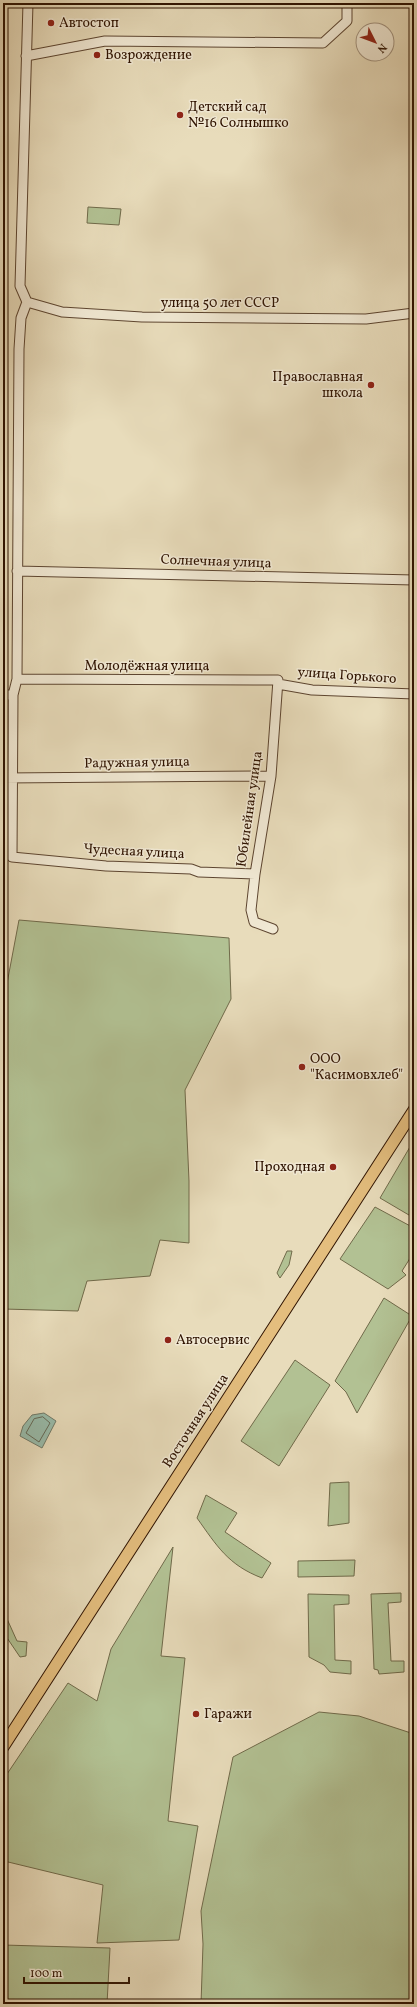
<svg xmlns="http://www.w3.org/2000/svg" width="417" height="2007" font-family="Vollkorn,serif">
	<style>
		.green { fill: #b2c193; stroke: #706a4a }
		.water { fill: #98bcab; stroke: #6e7867 }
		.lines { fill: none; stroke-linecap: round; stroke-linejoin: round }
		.shore { stroke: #646856; stroke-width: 1 }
		.minor-casing { stroke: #5d4530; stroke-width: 11 }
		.major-casing { stroke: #2f1301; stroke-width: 13 }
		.minor { stroke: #f0e8d3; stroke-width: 9 }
		.major { stroke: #e4be7e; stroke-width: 11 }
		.poi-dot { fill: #8f2418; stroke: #f0e8d3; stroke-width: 1.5 }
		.labels { text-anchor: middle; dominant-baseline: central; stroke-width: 3; stroke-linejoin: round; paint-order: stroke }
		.poi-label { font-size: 14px; fill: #2f1301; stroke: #f0e8d3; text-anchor: start }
		.street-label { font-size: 14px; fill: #2f1301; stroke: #f0e8d3 }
	</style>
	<rect width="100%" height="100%" fill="#e8dcbb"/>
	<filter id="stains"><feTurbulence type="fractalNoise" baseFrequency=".005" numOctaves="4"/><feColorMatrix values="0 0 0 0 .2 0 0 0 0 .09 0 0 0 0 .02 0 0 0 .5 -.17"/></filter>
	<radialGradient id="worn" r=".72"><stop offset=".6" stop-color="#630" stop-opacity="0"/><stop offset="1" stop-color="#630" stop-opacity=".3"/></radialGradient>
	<path class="green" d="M88 207 121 209 119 225 87 223Z
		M19 920 229 938 231 999 185 1090 189 1181V1243L160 1240 150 1276 87 1281 78 1311 3 1309V993L5 994Z
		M414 1140V1218L380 1198Z
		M375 1207 414 1228V1252L402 1271 406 1275 388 1289 340 1259Z
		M287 1251H292L289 1265 280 1278 277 1273Z
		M384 1298 412 1316 357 1413 346 1392 335 1381Z
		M295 1360 330 1385 279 1466 241 1441Z
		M349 1482V1523L328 1526 330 1483Z
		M206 1495 237 1513 225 1532 271 1563 262 1578C228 1565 217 1546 197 1518Z
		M173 1547 161 1656 185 1658 168 1821 198 1826 179 1940 97 1943 103 1885 4 1861 3 1780 68 1683 97 1701 111 1649Z
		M355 1560 354 1576 298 1577V1561Z
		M401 1593V1602L388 1603 391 1661H404V1672L379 1674 378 1670 374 1669 371 1594Z
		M308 1594 349 1595V1604L334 1605 335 1660 351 1661V1674L330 1672 324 1665 309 1657Z
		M3 1610 17 1641 27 1642 26 1656 20 1657 3 1632Z
		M319 1712 359 1716 414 1734V2004H201L203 1944 201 1911 233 1757Z
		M3 1945 110 1948 107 2004H3Z"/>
	<path class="water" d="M44 1413 56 1421 42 1448 20 1436 23 1426 32 1415Z"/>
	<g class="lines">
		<path class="shore" d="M43 1417 50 1423 39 1442 26 1433 34 1419Z"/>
		<defs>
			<path id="minor" d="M28 3 20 286 27 302 21 318 19 349 17 679 13 695 12 857 106 866 191 869 199 872 255 874
				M26 56 105 41 323 43 347 21V3
				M27 302 62 312 142 317 366 319 414 313
				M17 571 414 580
				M17 679 278 680 271 776 255 874 251 910 254 922 273 929
				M278 684 312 690 414 694
				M3 695H13
				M3 778 271 776"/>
			<path id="major" d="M3 1747 414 1110"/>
		</defs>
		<use href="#minor" class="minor-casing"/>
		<use href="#major" class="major-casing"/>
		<use href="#minor" class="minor"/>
		<use href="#major" class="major"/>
	</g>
	<g class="poi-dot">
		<circle cx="51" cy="23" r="4"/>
		<circle cx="97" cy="55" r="4"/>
		<circle cx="180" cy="115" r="4"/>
		<circle cx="371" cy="385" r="4"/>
		<circle cx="302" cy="1067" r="4"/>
		<circle cx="333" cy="1167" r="4"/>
		<circle cx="168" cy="1340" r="4"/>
		<circle cx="196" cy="1714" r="4"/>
	</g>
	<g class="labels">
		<g class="poi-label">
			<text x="59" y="23">Автостоп</text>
			<text x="105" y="55">Возрождение</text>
			<text x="188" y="107">Детский сад<tspan x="188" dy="16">№16 Солнышко</tspan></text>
			<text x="363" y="377" text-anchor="end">Православная<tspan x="363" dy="16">школа</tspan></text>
			<text x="310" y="1059">ООО<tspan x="310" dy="16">"Касимовхлеб"</tspan></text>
			<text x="325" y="1167" text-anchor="end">Проходная</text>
			<text x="176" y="1340">Автосервис</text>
			<text x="204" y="1714">Гаражи</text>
		</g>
		<g class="street-label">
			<text x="220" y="303">улица 50 лет СССР</text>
			<text transform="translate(216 562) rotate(2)">Солнечная улица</text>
			<text x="147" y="666">Молодёжная улица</text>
			<text transform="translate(347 676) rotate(4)">улица Горького</text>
			<text transform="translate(137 763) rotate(-1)">Радужная улица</text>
			<text transform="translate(250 809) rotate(-82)">Юбилейная улица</text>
			<text transform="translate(134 852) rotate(3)">Чудесная улица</text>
			<text transform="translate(196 1421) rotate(-57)">Восточная улица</text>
		</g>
	</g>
	<rect width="417" height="2007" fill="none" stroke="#e8dcbb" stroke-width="16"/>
	<rect x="4" y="4" width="409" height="1999" fill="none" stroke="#2f1301" stroke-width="2"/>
	<rect x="8" y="8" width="401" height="1991" fill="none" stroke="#2f1301"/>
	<g transform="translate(375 42) rotate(132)"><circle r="19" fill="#f0e8d3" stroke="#a3937f"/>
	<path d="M0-3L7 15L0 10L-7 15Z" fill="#8f2418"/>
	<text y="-6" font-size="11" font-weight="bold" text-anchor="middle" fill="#2f1301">N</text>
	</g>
	<path d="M24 1977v6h105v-6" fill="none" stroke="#2f1301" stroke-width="2"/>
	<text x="30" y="1977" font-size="12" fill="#2f1301" stroke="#f0e8d3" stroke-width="3" paint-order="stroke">100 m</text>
	<rect width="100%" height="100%" filter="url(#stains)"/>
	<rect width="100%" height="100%" fill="url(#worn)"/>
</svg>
